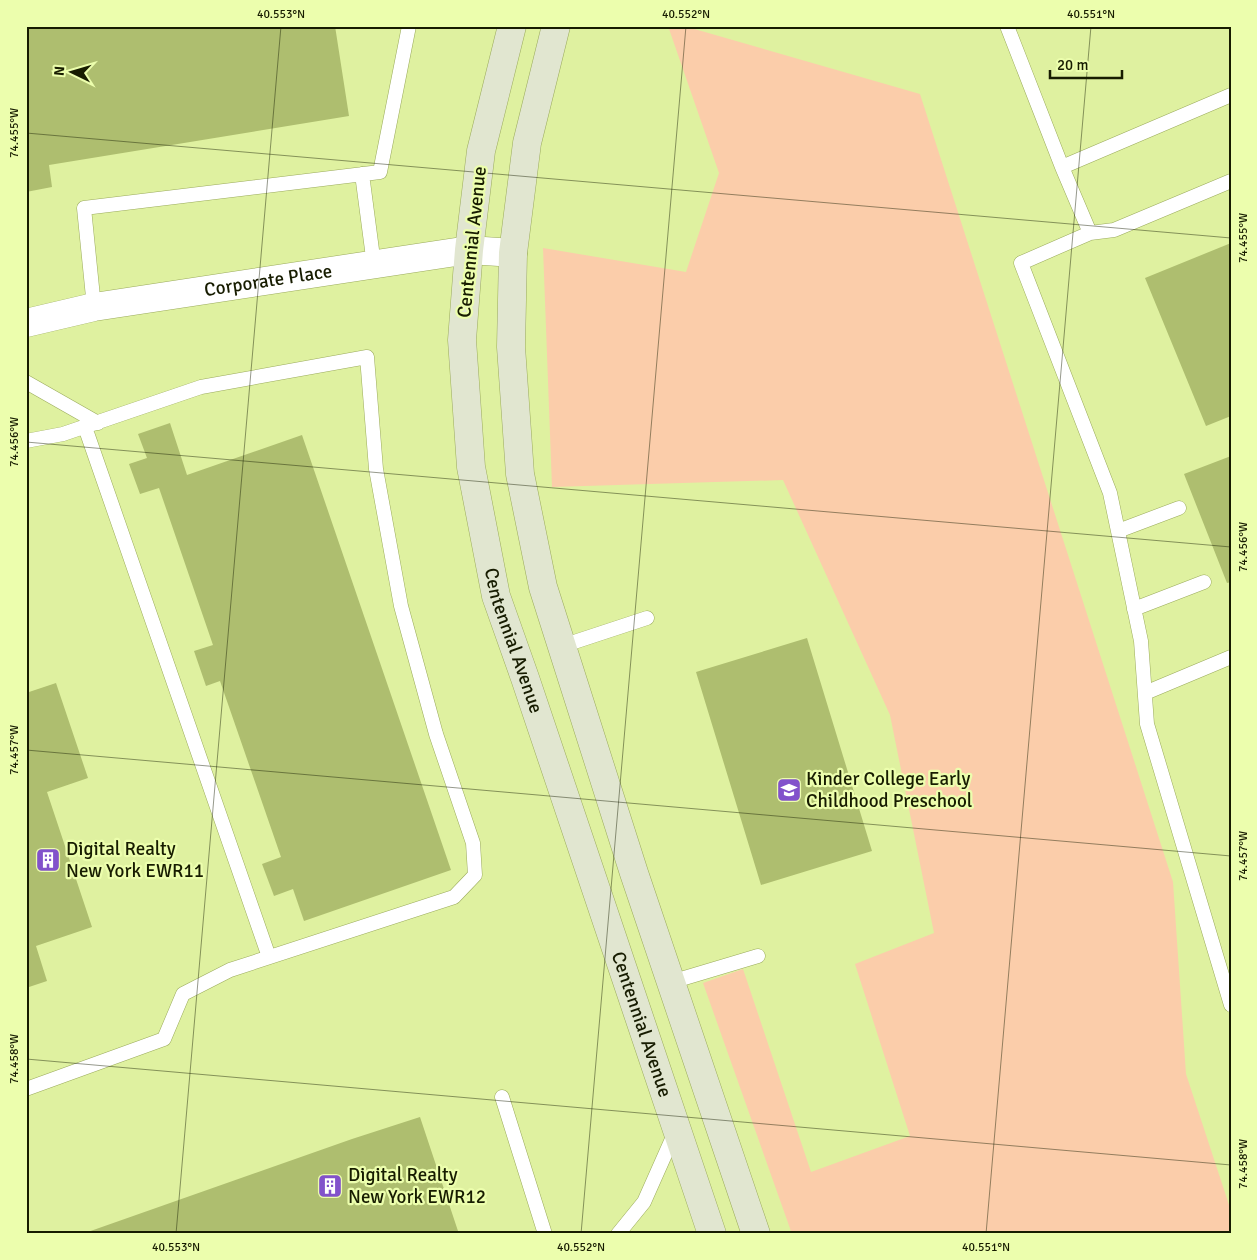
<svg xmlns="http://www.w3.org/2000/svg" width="1257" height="1260" font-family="Signika,sans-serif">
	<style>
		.green { fill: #fbcdaa }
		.building { fill: #aebe6f }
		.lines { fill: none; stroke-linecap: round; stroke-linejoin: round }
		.service-casing { stroke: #9bab5c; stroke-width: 15 }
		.minor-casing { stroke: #9bab5c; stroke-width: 29 }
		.secondary-casing { stroke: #9bab5c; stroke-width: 29 }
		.service { stroke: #fff; stroke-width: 14 }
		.minor { stroke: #fff; stroke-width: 28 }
		.secondary { stroke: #e1e6d0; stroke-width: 28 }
		.ticks { fill: none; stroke: #171c00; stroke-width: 1; stroke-opacity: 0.45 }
		.labels { text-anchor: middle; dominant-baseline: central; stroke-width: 4.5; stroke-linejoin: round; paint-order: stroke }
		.street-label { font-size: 19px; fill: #171c00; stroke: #ecfead }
		.poi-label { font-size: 19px; fill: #171c00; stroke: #ecfead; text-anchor: start }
		.neatline { fill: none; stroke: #171c00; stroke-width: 2 }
		.ticks-label { font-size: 12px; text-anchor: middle; fill: #171c00 }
	</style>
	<rect width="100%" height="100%" fill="#dff1a0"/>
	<path class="green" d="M668 26H684L920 94 1173 882 1186 1074 1231 1211V1234H792L703 983 743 969 811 1172 910 1136 855 964 934 933 890 715 783 480 552 487 543 248 686 272 719 173Z"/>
	<path class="building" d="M26 26H335L349 116 49 165 52 187 26 192Z
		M1231 243V416L1206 426 1145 278Z
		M170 423 187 475 302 435 451 870 304 921 293 889 274 896 262 864 281 857 220 681 206 686 194 651 213 645 159 488 140 494 129 464 147 458 138 434Z
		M1231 456V582L1227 583 1184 474Z
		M807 638 872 851 761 885 696 672Z
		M56 683 88 778 47 792 92 927 36 946 47 981 26 988V693Z
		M420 1117 459 1234H82L352 1139Z"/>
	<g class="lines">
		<defs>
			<path id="service" d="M1007 26 1062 167 1231 95
				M1062 167 1090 233 1021 263 1110 493 1141 641 1147 724 1231 1005
				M362 174 374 265
				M1090 233 1114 230 1231 181
				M94 307 84 208 380 172 409 26
				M26 382 98 423
				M85 427 269 957
				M26 441 63 434 201 387 367 357 376 469 401 606 436 734 473 843 475 875 454 897 230 970 183 994 164 1039 26 1089
				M1118 531 1179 508
				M1134 609 1204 582
				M562 646 647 618
				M1145 693 1231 657
				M671 982 758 956
				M502 1097 545 1234
				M618 1234 644 1202 676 1130"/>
			<g id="minor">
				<path id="s1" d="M26 323 94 307 469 250 513 253"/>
			</g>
			<g id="secondary">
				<path id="s2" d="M512 26 481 151 469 250 462 340 471 467 496 596 525 678 712 1234"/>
				<path d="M556 26 527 143 513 253 511 347 520 474 543 587 634 873 756 1234"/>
			</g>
		</defs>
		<use href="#service" class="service-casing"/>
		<use href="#minor" class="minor-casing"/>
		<use href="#secondary" class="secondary-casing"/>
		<use href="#service" class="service"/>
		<use href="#minor" class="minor"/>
		<use href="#secondary" class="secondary"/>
	</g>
	<path class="ticks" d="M26 133 1231 238M26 442 1231 547M26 750 1231 856M26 1059 1231 1165M176 1234 281 26M581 1234 686 26M986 1234 1091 26"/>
	<defs>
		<symbol id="school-square" viewBox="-11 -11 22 22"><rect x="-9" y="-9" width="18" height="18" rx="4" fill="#8252cb" stroke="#ecfead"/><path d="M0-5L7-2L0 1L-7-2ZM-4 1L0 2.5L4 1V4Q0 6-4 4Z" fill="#fff"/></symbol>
		<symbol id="building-square" viewBox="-11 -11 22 22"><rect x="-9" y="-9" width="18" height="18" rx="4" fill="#8252cb" stroke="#ecfead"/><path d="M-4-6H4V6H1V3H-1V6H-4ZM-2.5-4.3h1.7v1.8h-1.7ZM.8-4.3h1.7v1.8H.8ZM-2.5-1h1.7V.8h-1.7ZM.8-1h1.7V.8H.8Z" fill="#fff"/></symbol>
	</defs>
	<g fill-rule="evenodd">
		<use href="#school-square" x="775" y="776" width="28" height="28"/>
		<use href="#building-square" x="34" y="846" width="28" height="28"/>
		<use href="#building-square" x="316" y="1172" width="28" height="28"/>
	</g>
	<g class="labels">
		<g class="street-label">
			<text transform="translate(472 242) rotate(-84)">Centennial Avenue</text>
			<text stroke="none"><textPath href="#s1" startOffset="246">Corporate Place</textPath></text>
			<text stroke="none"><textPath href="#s2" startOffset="625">Centennial Avenue</textPath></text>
			<text stroke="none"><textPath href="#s2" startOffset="1030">Centennial Avenue</textPath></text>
		</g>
		<g class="poi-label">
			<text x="806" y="779">Kinder College Early<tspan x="806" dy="22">Childhood Preschool</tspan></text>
			<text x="66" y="849">Digital Realty<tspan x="66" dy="22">New York EWR11</tspan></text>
			<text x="348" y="1175">Digital Realty<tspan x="348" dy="22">New York EWR12</tspan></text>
		</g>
	</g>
	<rect width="1257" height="1260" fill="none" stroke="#ecfead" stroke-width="55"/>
	<g transform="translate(72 72) rotate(275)" stroke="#ecfead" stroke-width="4" paint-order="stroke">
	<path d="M0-4L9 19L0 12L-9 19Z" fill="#171c00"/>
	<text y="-8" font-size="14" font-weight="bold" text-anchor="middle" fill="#171c00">N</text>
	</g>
	<path d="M1050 70v8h72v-8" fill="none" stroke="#171c00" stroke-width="2.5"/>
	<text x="1057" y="70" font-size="15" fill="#171c00" stroke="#ecfead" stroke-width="4" paint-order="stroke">20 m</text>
	<rect x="28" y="28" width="1202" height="1204" class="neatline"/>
	<g class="ticks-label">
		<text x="281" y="18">40.553°N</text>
		<text x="686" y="18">40.552°N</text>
		<text x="1091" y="18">40.551°N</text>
		<text transform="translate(14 133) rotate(-90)" y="4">74.455°W</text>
		<text transform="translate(1243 238) rotate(-90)" y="4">74.455°W</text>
		<text transform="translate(14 442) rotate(-90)" y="4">74.456°W</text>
		<text transform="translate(1243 547) rotate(-90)" y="4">74.456°W</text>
		<text transform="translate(14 750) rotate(-90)" y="4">74.457°W</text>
		<text transform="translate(1243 856) rotate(-90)" y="4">74.457°W</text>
		<text transform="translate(14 1059) rotate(-90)" y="4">74.458°W</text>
		<text transform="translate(1243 1164) rotate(-90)" y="4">74.458°W</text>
		<text x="176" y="1251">40.553°N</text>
		<text x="581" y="1251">40.552°N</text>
		<text x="986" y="1251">40.551°N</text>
	</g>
</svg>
